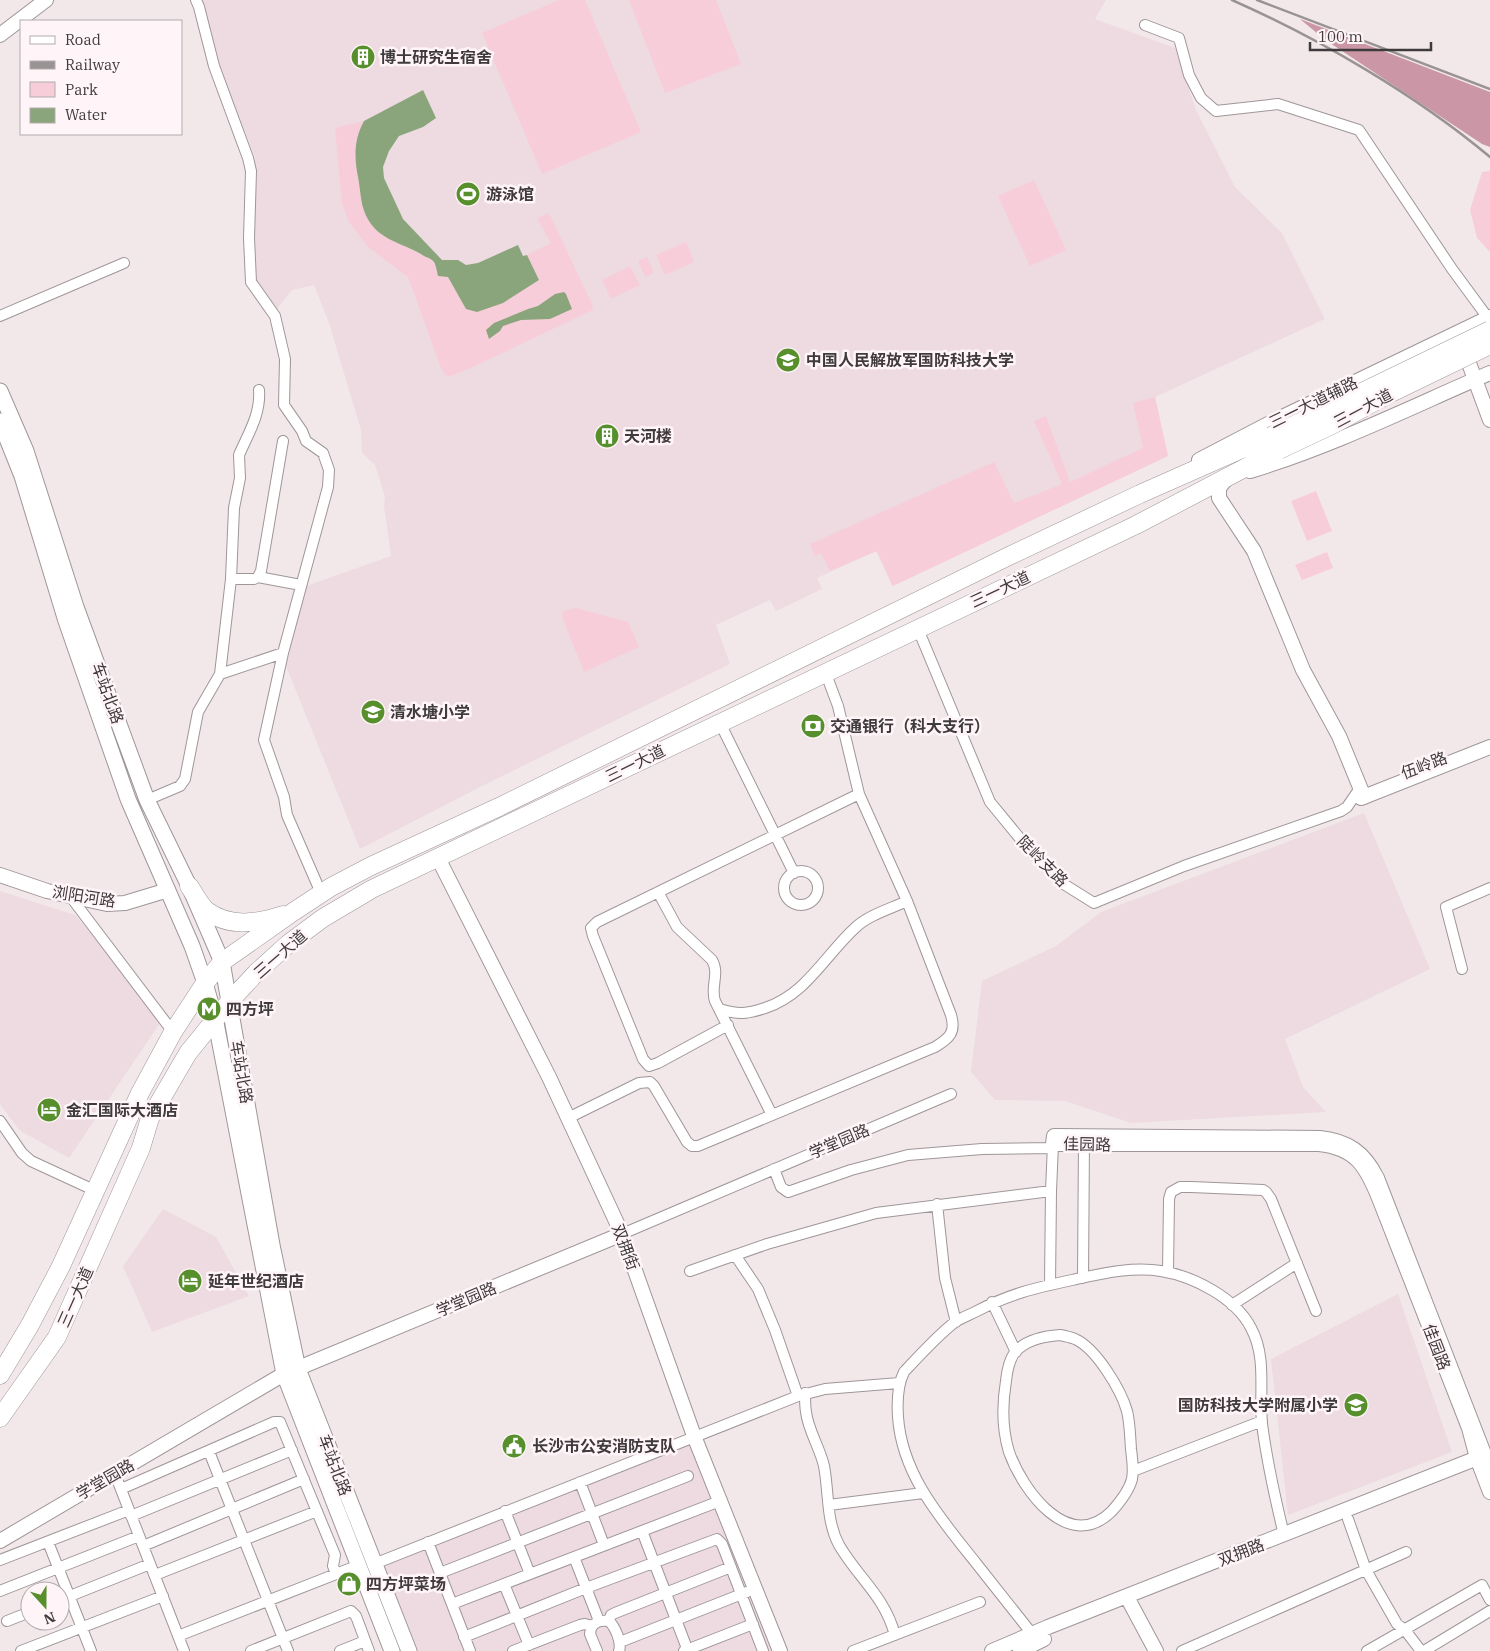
<svg xmlns="http://www.w3.org/2000/svg" width="1490" height="1651" font-family="'IBM Plex Serif','Noto Sans SC',serif">
	<style>
		.built { fill: #eddbe1 }
		.green { fill: #f8cdda }
		.forest { fill: #cb97a7 }
		.water { fill: #8aa57b }
		.lines { fill: none; stroke-linecap: round; stroke-linejoin: round }
		.street-casing { stroke: #9f9699; stroke-width: 12 }
		.secondary-casing { stroke: #9f9699; stroke-width: 16 }
		.primary-casing { stroke: #9f9699; stroke-width: 17 }
		.highway-casing { stroke: #9f9699; stroke-width: 19 }
		.street { stroke: #fff; stroke-width: 10 }
		.secondary { stroke: #fff; stroke-width: 14 }
		.primary { stroke: #fff; stroke-width: 15 }
		.highway { stroke: #fff; stroke-width: 18 }
		.rail { stroke: #9a9394; stroke-width: 2.5 }
		.highway-bridge-casing { stroke: #9f9699; stroke-width: 19; stroke-linecap: butt }
		.highway-bridge { stroke: #fff; stroke-width: 18 }
		.labels { text-anchor: middle; dominant-baseline: central; stroke-width: 5; stroke-linejoin: round; paint-order: stroke }
		.poi-label { font-size: 16px; font-weight: bold; fill: #3f3b3c; stroke: #fff5f8; text-anchor: start }
		.street-label { font-size: 16px; fill: #3f3b3c; stroke: #fff5f8 }
	</style>
	<rect width="100%" height="100%" fill="#f2e8ea"/>
	<path class="built" d="M200 0H1106L1095 19 1175 48 1196 110 1235 187 1282 233 1325 319 1155 397 1168 456 892 586 876 551 817 578 822 589 776 611 770 600 716 625 730 664 480 787 360 849 286 666 306 586 391 556 384 506 385 497 375 465 362 453 361 430 329 323 314 285 292 290 277 309 255 284 251 216 255 157 217 64Z
		M1364 813 1430 969 1285 1039 1303 1087 1326 1112 1131 1123 1065 1101 995 1100 971 1072 982 981 1056 946 1101 912Z
		M0 891 75 915 164 1017 69 1158 19 1130 0 1104Z
		M163 1209 216 1237 249 1296 152 1332 123 1266Z
		M1398 1294 1452 1452 1288 1515 1271 1359Z
		M694 1436 780 1651H408L374 1564Z"/>
	<path class="green" d="M559 0H585L641 132 542 174 482 33Z
		M629 0H716L741 64 665 93Z
		M364 121C354 139 354 157 358 177 361 192 360 207 369 221 381 239 407 245 424 256 426 257 432 259 433 262 436 265 437 272 438 276L448 277 466 309 503 303 539 280 527 255 551 243 537 218 549 213 592 304 593 310 475 366 451 376 445 375 441 368 408 277 368 247 349 222 342 204 335 128Z
		M1490 171V252L1477 238 1470 210 1482 172Z
		M1034 180 1066 250 1030 266 998 196Z
		M686 242 694 262 665 275 656 255Z
		M647 257 654 273 645 277 638 261Z
		M630 266 640 285 611 299 602 280Z
		M1155 397 1168 456 893 586 877 551 830 571 821 553 815 556 810 544 994 462 1014 503 1062 484 1034 421 1046 416 1070 482 1143 448 1133 403Z
		M1316 491 1332 531 1307 541 1291 501Z
		M1327 552 1333 568 1302 580 1295 565Z
		M576 608 628 622 639 647 584 672 562 617 563 611Z"/>
	<path class="forest" d="M1300 19 1490 92V147L1482 144 1324 39Z"/>
	<path class="water" d="M423 90 436 118 423 127 399 136 389 151 383 167 384 178 403 219 442 260H458L466 265 478 263 518 245 523 256 527 255 539 280 503 303 477 312 466 309 448 277 438 276C437 272 436 265 434 262 432 259 426 257 424 256 406 244 381 241 369 221 360 207 361 192 358 177 354 157 354 139 364 121Z
		M564 292 566 294 572 309 550 319 521 320 503 326 500 331 489 339 486 330 494 323 528 309 538 306 555 294Z"/>
	<g class="lines">
		<defs>
			<path id="street" d="M196 0 199 7 214 66 248 158 251 171 249 238 251 282 275 316 285 359 284 405 302 431 306 441 323 453 329 470 328 487 283 653 264 740 284 797 287 815 321 893
				M1145 25 1179 38 1189 75 1201 98 1216 111 1278 104 1359 130 1452 269 1488 318
				M0 316 124 263
				M258 577 301 585
				M231 579 234 508 240 478 239 455C248 434 261 414 259 390
				M918 629 990 802 1027 847 1062 883 1094 903 1184 866 1341 811 1347 807 1358 791
				M220 674 283 653
				M720 723 794 873
				M147 800 180 786 185 779 198 712 220 674 231 579H254L258 577 261 571 283 441
				M784 888a17 17 0 1 1 34 0a17 17 0 1 1-34 0Z
				M658 892 677 927 712 960C720 974 710 987 715 1001L772 1115
				M70 896 173 1032
				M1462 969 1446 907 1490 888
				M720 1009C738 1015 747 1014 765 1008 807 994 825 955 856 927 869 915 890 909 907 901
				M728 1025 658 1063 649 1066 643 1059 593 936 591 928 597 922 859 794
				M568 1118 639 1083 650 1082 654 1086 687 1142 692 1146H698L935 1047C950 1038 956 1032 951 1015L907 901 859 794 838 706 826 674
				M0 1121 22 1153 31 1161 96 1191
				M774 1169 781 1187 788 1192 851 1170 908 1155 982 1149 1053 1148
				M937 1204 945 1278 956 1322
				M622 1234 951 1094
				M735 1255 758 1289 775 1330 798 1396
				M690 1271 767 1244 876 1213 1051 1191
				M1168 1272 1169 1199 1171 1192 1180 1187H1191L1263 1190 1266 1192 1271 1199 1316 1311
				M1083 1278 1084 1139
				M1050 1285 1051 1191 1053 1144
				M992 1302 1016 1352
				M1232 1305 1297 1263
				M1060 1335C1065 1336 1070 1337 1075 1339 1096 1348 1121 1390 1127 1411 1130 1423 1130 1436 1131 1449 1132 1458 1134 1469 1132 1479 1129 1491 1120 1502 1112 1511 1069 1554 1023 1491 1009 1452 1002 1429 1002 1405 1006 1381 1007 1371 1009 1360 1015 1352 1026 1340 1045 1336 1060 1335Z
				M805 1393C805 1400 805 1406 806 1412 808 1430 820 1448 824 1466 829 1492 826 1521 839 1545 858 1578 884 1595 895 1635
				M210 1454 288 1651
				M1133 1471 1262 1421
				M115 1474 184 1651
				M580 1482 604 1545
				M121 1489 274 1422H280L335 1555 333 1566 336 1574
				M829 1505 923 1493
				M505 1511 530 1574
				M131 1516 292 1450
				M1348 1519 1366 1570 1397 1624 1405 1630 1421 1651
				M642 1531 688 1651
				M48 1542 91 1651
				M428 1542 470 1651
				M143 1546 304 1479
				M574 1557 599 1621
				M0 1560 129 1510
				M374 1564 798 1396 825 1389 899 1383
				M440 1573 688 1476
				M155 1575 317 1511
				M504 1584 529 1645
				M0 1591 139 1536
				M60 1600 150 1564
				M452 1604 720 1501
				M7 1621 30 1612
				M609 1621 611 1615 615 1613 731 1567
				M1033 1635C1014 1611 995 1587 976 1563 941 1519 902 1475 898 1417 897 1402 897 1386 904 1372 918 1357 938 1335 955 1322 961 1318 969 1315 975 1312 1009 1294 1035 1288 1072 1280 1100 1274 1132 1266 1161 1271 1193 1276 1236 1298 1251 1328 1267 1357 1259 1392 1262 1424 1267 1462 1275 1498 1284 1535
				M178 1636 359 1565
				M464 1637 586 1588 717 1539 722 1544 763 1651
				M620 1642 747 1592
				M21 1651 163 1596
				M251 1651 351 1611 356 1616 369 1651
				M340 1651 365 1641
				M513 1651 580 1625 585 1624 592 1626
				M597 1651 590 1634 591 1628C595 1621 601 1620 609 1621 615 1627 622 1642 619 1651
				M684 1651 753 1624
				M853 1651 980 1602
				M1182 1651 1406 1552
				M1367 1651 1482 1585 1490 1600
				M1424 1651 1490 1611"/>
			<path id="secondary" d="M0 35 46 0
				M1463 347 1490 420
				M1199 460 1270 423 1490 317
				M1250 471C1333 446 1411 407 1490 373
				M1227 478 1219 488V498L1254 551 1303 670 1339 736 1364 797
				M1359 794 1361 798 1490 747
				M438 858 549 1077 622 1234 694 1436 780 1651
				M0 875 47 891 107 904 125 903 168 890
				M1490 1469 1377 1178C1364 1152 1348 1141 1320 1138L1054 1136 1053 1144H1319C1356 1148 1366 1166 1379 1198L1469 1428 1477 1458 1490 1492
				M0 1541 284 1374 622 1234
				M1127 1597 1156 1651
				M992 1651 1048 1627 1485 1455
				M1020 1651 1044 1639"/>
			<path id="primary" d="M0 391 26 451 76 607 147 800 189 886 222 962 272 1245 298 1369 409 1651
				M0 421 22 476 66 621 128 799 192 946 205 983 215 1018 284 1374 392 1651"/>
			<path id="highway" d="M189 886C195 894 200 905 207 911 230 928 258 923 283 915
				M0 1375 30 1325 61 1266 140 1093 173 1032 205 983 222 962 293 912 331 887 371 866 499 807 1009 556 1140 494 1271 436
				M0 1418 57 1337 141 1148 150 1118 188 1053 230 1001 256 973 288 944 323 918 372 889 1136 525 1279 450"/>
		</defs>
		<use href="#street" class="street-casing"/>
		<use href="#secondary" class="secondary-casing"/>
		<use href="#primary" class="primary-casing"/>
		<use href="#highway" class="highway-casing"/>
		<use href="#street" class="street"/>
		<use href="#secondary" class="secondary"/>
		<use href="#primary" class="primary"/>
		<use href="#highway" class="highway"/>
		<path class="rail" d="M1232 0C1320 39 1416 95 1490 157
			M1257 0 1490 89"/>
		<defs>
			<path id="highway-bridge" d="M1271 436 1490 330
				M1279 450 1332 425 1387 395 1490 345"/>
		</defs>
		<use href="#highway-bridge" class="highway-bridge-casing"/>
		<use href="#highway-bridge" class="highway-bridge"/>
	</g>
	<defs>
		<symbol id="building-disc" viewBox="-11 -11 22 22"><circle r="9.5" fill="#568f2c" stroke="#fff5f8"/><path d="M-4-6H4V6H1V3H-1V6H-4ZM-2.5-4.3h1.7v1.8h-1.7ZM.8-4.3h1.7v1.8H.8ZM-2.5-1h1.7V.8h-1.7ZM.8-1h1.7V.8H.8Z" fill="#fff"/></symbol>
		<symbol id="stadium-disc" viewBox="-11 -11 22 22"><circle r="9.5" fill="#568f2c" stroke="#fff5f8"/><path d="M0-5a6.5 5 0 1 0 0 10a6.5 5 0 1 0 0-10ZM-3.5-1.8h7v3.6h-7Z" fill="#fff"/></symbol>
		<symbol id="university-disc" viewBox="-11 -11 22 22"><circle r="9.5" fill="#568f2c" stroke="#fff5f8"/><path d="M0-5L7-2L0 1L-7-2ZM-4 1L0 2.5L4 1V4Q0 6-4 4Z" fill="#fff"/></symbol>
		<symbol id="school-disc" viewBox="-11 -11 22 22"><circle r="9.5" fill="#568f2c" stroke="#fff5f8"/><path d="M0-5L7-2L0 1L-7-2ZM-4 1L0 2.5L4 1V4Q0 6-4 4Z" fill="#fff"/></symbol>
		<symbol id="bank-disc" viewBox="-11 -11 22 22"><circle r="9.5" fill="#568f2c" stroke="#fff5f8"/><path d="M-6-4H6V4H-6ZM0-2.3a2.3 2.3 0 1 0 0 4.6a2.3 2.3 0 1 0 0-4.6Z" fill="#fff"/></symbol>
		<symbol id="metro-disc" viewBox="-11 -11 22 22"><circle r="9.5" fill="#568f2c" stroke="#fff5f8"/><path d="M-5.5 5V-5H-3L0 0L3-5H5.5V5H3V-.5L0 4L-3-.5V5Z" fill="#fff"/></symbol>
		<symbol id="hotel-disc" viewBox="-11 -11 22 22"><circle r="9.5" fill="#568f2c" stroke="#fff5f8"/><path d="M-6-4.5h1.5V1H6V5H4.5V3h-9V5H-6ZM-4 0a1.8 1.8 0 1 1 3.6 0ZM.5 0V-2.5h3Q6-2.5 6 0Z" fill="#fff"/></symbol>
		<symbol id="civic-disc" viewBox="-11 -11 22 22"><circle r="9.5" fill="#568f2c" stroke="#fff5f8"/><path d="M-.6-6.5H3V-4.5H.6V-3L4-1V1h2V6H-6V1h2V-1L-.6-3ZM-1.2 2.5V6h2.4V2.5Z" fill="#fff"/></symbol>
		<symbol id="shop-disc" viewBox="-11 -11 22 22"><circle r="9.5" fill="#568f2c" stroke="#fff5f8"/><path d="M-5-2.5h2.3a2.7 3.5 0 0 1 5.4 0H5L5.5 6h-11ZM-1.5-2.5h3a1.5 2.3 0 0 0-3 0Z" fill="#fff"/></symbol>
	</defs>
	<g fill-rule="evenodd">
		<use href="#building-disc" x="349" y="43" width="28" height="28"/>
		<use href="#stadium-disc" x="454" y="180" width="28" height="28"/>
		<use href="#university-disc" x="774" y="346" width="28" height="28"/>
		<use href="#building-disc" x="593" y="422" width="28" height="28"/>
		<use href="#school-disc" x="359" y="698" width="28" height="28"/>
		<use href="#bank-disc" x="799" y="712" width="28" height="28"/>
		<use href="#metro-disc" x="195" y="995" width="28" height="28"/>
		<use href="#hotel-disc" x="35" y="1096" width="28" height="28"/>
		<use href="#hotel-disc" x="176" y="1267" width="28" height="28"/>
		<use href="#school-disc" x="1342" y="1391" width="28" height="28"/>
		<use href="#civic-disc" x="500" y="1432" width="28" height="28"/>
		<use href="#shop-disc" x="335" y="1570" width="28" height="28"/>
	</g>
	<g class="labels">
		<g class="poi-label">
			<text x="380" y="57">博士研究生宿舍</text>
			<text x="486" y="194">游泳馆</text>
			<text x="806" y="360">中国人民解放军国防科技大学</text>
			<text x="624" y="436">天河楼</text>
			<text x="390" y="712">清水塘小学</text>
			<text x="830" y="726">交通银行（科大支行）</text>
			<text x="226" y="1009">四方坪</text>
			<text x="66" y="1110">金汇国际大酒店</text>
			<text x="208" y="1281">延年世纪酒店</text>
			<text x="1338" y="1405" text-anchor="end">国防科技大学附属小学</text>
			<text x="532" y="1446">长沙市公安消防支队</text>
			<text x="366" y="1584">四方坪菜场</text>
		</g>
		<g class="street-label">
			<text transform="translate(1313 402) rotate(-26)">三一大道辅路</text>
			<text transform="translate(1363 408) rotate(-28)">三一大道</text>
			<text transform="translate(1000 589) rotate(-25)">三一大道</text>
			<text transform="translate(108 693) rotate(70)">车站北路</text>
			<text transform="translate(635 763) rotate(-26)">三一大道</text>
			<text transform="translate(1424 765) rotate(-21)">伍岭路</text>
			<text transform="translate(1043 861) rotate(45)">陡岭支路</text>
			<text transform="translate(84 896) rotate(9)">浏阳河路</text>
			<text transform="translate(280 954) rotate(-41)">三一大道</text>
			<text transform="translate(242 1072) rotate(80)">车站北路</text>
			<text transform="translate(839 1141) rotate(-23)">学堂园路</text>
			<text transform="translate(1087 1144) rotate(1)">佳园路</text>
			<text transform="translate(626 1247) rotate(69)">双拥街</text>
			<text transform="translate(75 1297) rotate(-66)">三一大道</text>
			<text transform="translate(466 1299) rotate(-23)">学堂园路</text>
			<text transform="translate(1437 1347) rotate(69)">佳园路</text>
			<text transform="translate(335 1465) rotate(69)">车站北路</text>
			<text transform="translate(105 1479) rotate(-30)">学堂园路</text>
			<text transform="translate(1241 1552) rotate(-21)">双拥路</text>
		</g>
	</g>
	<rect x="20" y="20" width="162" height="115" fill="#fff5f8" stroke="#b2abad"/>
	<rect x="30" y="36" width="25" height="8" fill="#ffffff" stroke="#b2abad"/>
	<text x="65" y="45" font-size="15" fill="#3f3b3c">Road</text>
	<rect x="30" y="61" width="25" height="8" fill="#9a9394" stroke="#b2abad"/>
	<text x="65" y="70" font-size="15" fill="#3f3b3c">Railway</text>
	<rect x="30" y="82" width="25" height="15" fill="#f8cdda" stroke="#b2abad"/>
	<text x="65" y="95" font-size="15" fill="#3f3b3c">Park</text>
	<rect x="30" y="108" width="25" height="15" fill="#8aa57b" stroke="#b2abad"/>
	<text x="65" y="120" font-size="15" fill="#3f3b3c">Water</text>
	<g transform="translate(45 1606) rotate(159)"><circle r="24" fill="#fff5f8" stroke="#b2abad"/>
	<path d="M0-4L9 19L0 12L-9 19Z" fill="#568f2c"/>
	<text y="-8" font-size="14" font-weight="bold" text-anchor="middle" fill="#3f3b3c">N</text>
	</g>
	<path d="M1310 42v8h121v-8" fill="none" stroke="#3f3b3c" stroke-width="2.5"/>
	<text x="1318" y="42" font-size="15" fill="#3f3b3c" stroke="#fff5f8" stroke-width="4" paint-order="stroke">100 m</text>
</svg>
